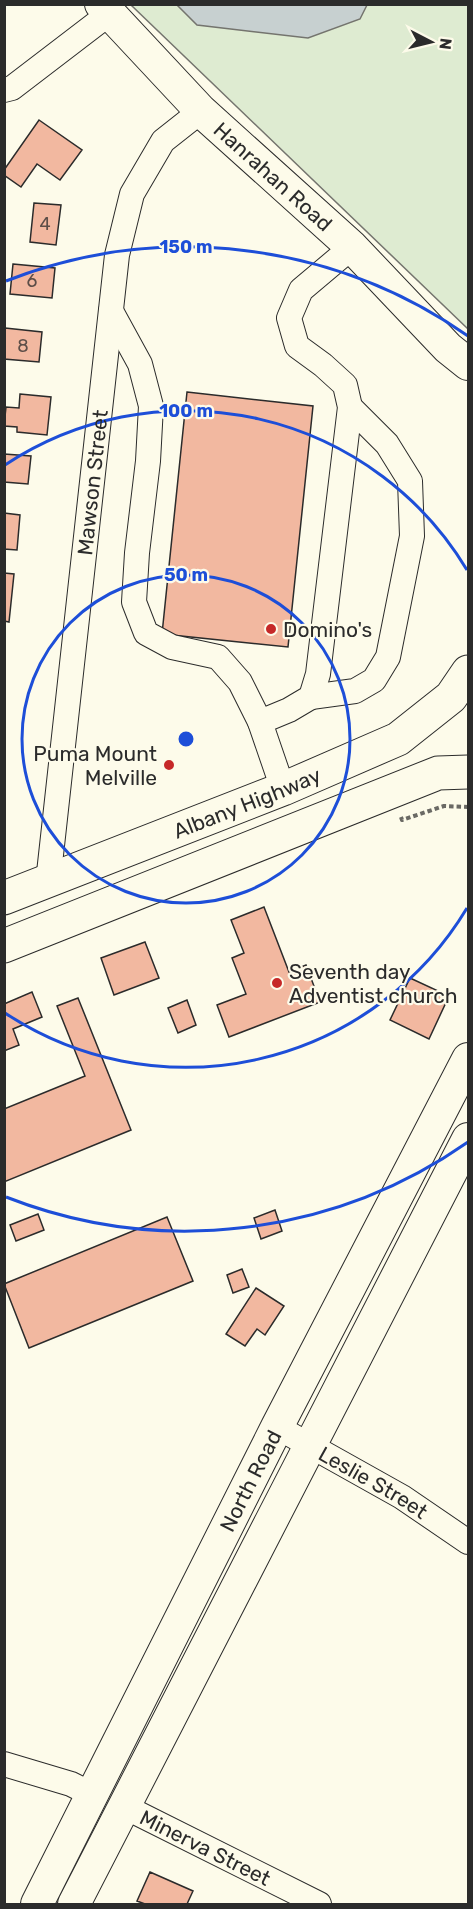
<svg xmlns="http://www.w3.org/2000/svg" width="473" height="1909" font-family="Rubik,sans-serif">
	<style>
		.green { fill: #deebd1; stroke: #74746e; stroke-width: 1.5 }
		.water { fill: #c7d0d0; stroke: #74746e; stroke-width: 1.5 }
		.building { fill: #f2b8a0; stroke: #2b2b2b; stroke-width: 1.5 }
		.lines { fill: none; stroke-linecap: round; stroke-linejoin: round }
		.minor-casing { stroke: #2b2b2b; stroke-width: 26 }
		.major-casing { stroke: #2b2b2b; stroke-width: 34 }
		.highway-casing { stroke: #2b2b2b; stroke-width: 35 }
		.path { stroke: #6a6964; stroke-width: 4; stroke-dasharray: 4.5 3; stroke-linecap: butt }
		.minor { stroke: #fdfbea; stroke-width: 24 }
		.major { stroke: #fdfbea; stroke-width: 32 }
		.highway { stroke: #fdfbea; stroke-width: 33 }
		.ring { fill: none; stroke: #1d4ed8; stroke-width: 3 }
		.poi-dot { fill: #c62828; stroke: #fdfbea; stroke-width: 2 }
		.labels { text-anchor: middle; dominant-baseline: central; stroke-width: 4.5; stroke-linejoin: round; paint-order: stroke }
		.number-label { font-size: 18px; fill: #5d4e48 }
		.street-label { font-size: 21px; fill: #2b2b2b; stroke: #fdfbea }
		.poi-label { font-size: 21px; fill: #2b2b2b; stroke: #fdfbea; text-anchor: start }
		.centre { fill: #1d4ed8; stroke: #fdfbea; stroke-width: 3 }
		.ring-label { font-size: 18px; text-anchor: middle; font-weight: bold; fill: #1d4ed8; stroke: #fdfbea; stroke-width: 4.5; stroke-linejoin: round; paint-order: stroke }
	</style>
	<rect width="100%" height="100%" fill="#fdfbea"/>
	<path class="green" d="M131 5H468V329Z"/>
	<path class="water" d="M177 5H367L360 19 308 38 197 25Z"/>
	<path class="building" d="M39 120 82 150 60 180 37 164 21 187 4 175V170Z
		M34 203 61 205 56 245 30 242Z
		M13 264 55 268 52 298 10 294Z
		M5 328 42 332 39 362 4 359Z
		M187 392 313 406 288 647 162 634Z
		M20 394 51 397 47 435 17 432V427L4 426 6 407 19 408Z
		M4 454 31 456 28 484 4 482Z
		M4 513 20 515 17 550 4 549Z
		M4 573 14 574 9 622 4 621Z
		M264 907 289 972 306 965 320 1002 229 1037 217 1005 246 994 232 958 244 953 231 920Z
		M145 942 159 978 114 995 101 958Z
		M410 978 449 996 429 1039 390 1020Z
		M32 992 42 1017 13 1029 19 1045 4 1051V1004Z
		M78 998 131 1130 4 1182V1109L85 1076 57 1006Z
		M187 1000 196 1025 178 1033 168 1008Z
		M275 1210 282 1231 261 1239 254 1218Z
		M38 1214 44 1230 16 1241 10 1225Z
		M167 1217 193 1281 29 1348 4 1284Z
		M242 1269 249 1287 233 1293 227 1275Z
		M256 1288 284 1306 265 1335 257 1329 245 1346 226 1334Z
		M150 1872 193 1891 187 1904H145L137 1901Z"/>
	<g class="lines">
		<defs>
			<g id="minor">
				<path d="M4 90 12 88 110 13"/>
				<path d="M111 311 140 364 151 406 148 461 137 553 134 602 146 633 172 647 218 657 240 682 260 722 283 789"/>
				<path d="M311 697 355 691 374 680 388 657 412 536 410 481 387 444 350 407"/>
				<path d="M260 722 289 710 311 697 318 674 350 407 345 385 323 365 297 346 289 318 301 290 352 247"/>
				<path id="s1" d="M48 882 117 255 132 194 163 141 201 111"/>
				<path id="s2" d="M277 1427 402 1497 468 1542"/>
				<path d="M4 1764 71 1784 93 1795"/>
				<path id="s3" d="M125 1807 319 1904"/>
			</g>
			<g id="major">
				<path id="s4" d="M101 4 201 111 352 247 448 348 468 364"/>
				<path id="s5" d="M37 1904 277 1427 468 1059"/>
				<path d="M74 1904 468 1139"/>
			</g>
			<g id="highway">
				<path id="s6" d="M4 898 283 789 398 739 451 697 468 672"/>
				<path d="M4 946 438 773 468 772"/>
			</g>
		</defs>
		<use href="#minor" class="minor-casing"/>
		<use href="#major" class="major-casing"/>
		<use href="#highway" class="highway-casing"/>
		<path class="path" d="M401 817 402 820 444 806 468 807"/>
		<use href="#minor" class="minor"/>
		<use href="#major" class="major"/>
		<use href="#highway" class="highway"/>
	</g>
	<g class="ring">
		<circle cx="186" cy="739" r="164"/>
		<path d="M467 908A328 328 0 0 1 5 1013M5 465A328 328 0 0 1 467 570"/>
		<path d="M468 1142A492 492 0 0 1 6 1197M6 281A492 492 0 0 1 468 336"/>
	</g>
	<g class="poi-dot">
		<circle cx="271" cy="629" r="6"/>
		<circle cx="169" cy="765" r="6"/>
		<circle cx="277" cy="983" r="6"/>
	</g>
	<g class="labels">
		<g class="number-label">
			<text x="45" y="224">4</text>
			<text x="32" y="281">6</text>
			<text x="23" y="346">8</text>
		</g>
		<g class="street-label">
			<text stroke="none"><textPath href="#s4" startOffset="244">Hanrahan Road</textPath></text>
			<text stroke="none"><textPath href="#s1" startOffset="402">Mawson Street</textPath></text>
			<text stroke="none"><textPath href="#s6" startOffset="261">Albany Highway</textPath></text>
			<text stroke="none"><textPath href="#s5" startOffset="474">North Road</textPath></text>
			<text stroke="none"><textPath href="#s2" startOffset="111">Leslie Street</textPath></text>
			<text stroke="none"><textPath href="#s3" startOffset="90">Minerva Street</textPath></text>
		</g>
		<g class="poi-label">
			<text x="283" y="629">Domino's</text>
			<text x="157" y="753" text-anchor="end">Puma Mount<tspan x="157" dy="24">Melville</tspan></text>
			<text x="289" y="971">Seventh day<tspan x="289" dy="24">Adventist church</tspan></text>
		</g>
	</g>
	<circle cx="186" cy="739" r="9" class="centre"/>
	<g class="ring-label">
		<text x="186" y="253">150 m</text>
		<text x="186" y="417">100 m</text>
		<text x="186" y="581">50 m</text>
	</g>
	<rect width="473" height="1909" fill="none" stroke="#2b2b2b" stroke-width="12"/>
	<g transform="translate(431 42) rotate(97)" stroke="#fdfbea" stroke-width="4.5" paint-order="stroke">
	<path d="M0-4.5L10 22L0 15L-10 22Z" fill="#2b2b2b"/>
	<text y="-9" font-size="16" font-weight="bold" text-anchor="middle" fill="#2b2b2b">N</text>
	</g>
</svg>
